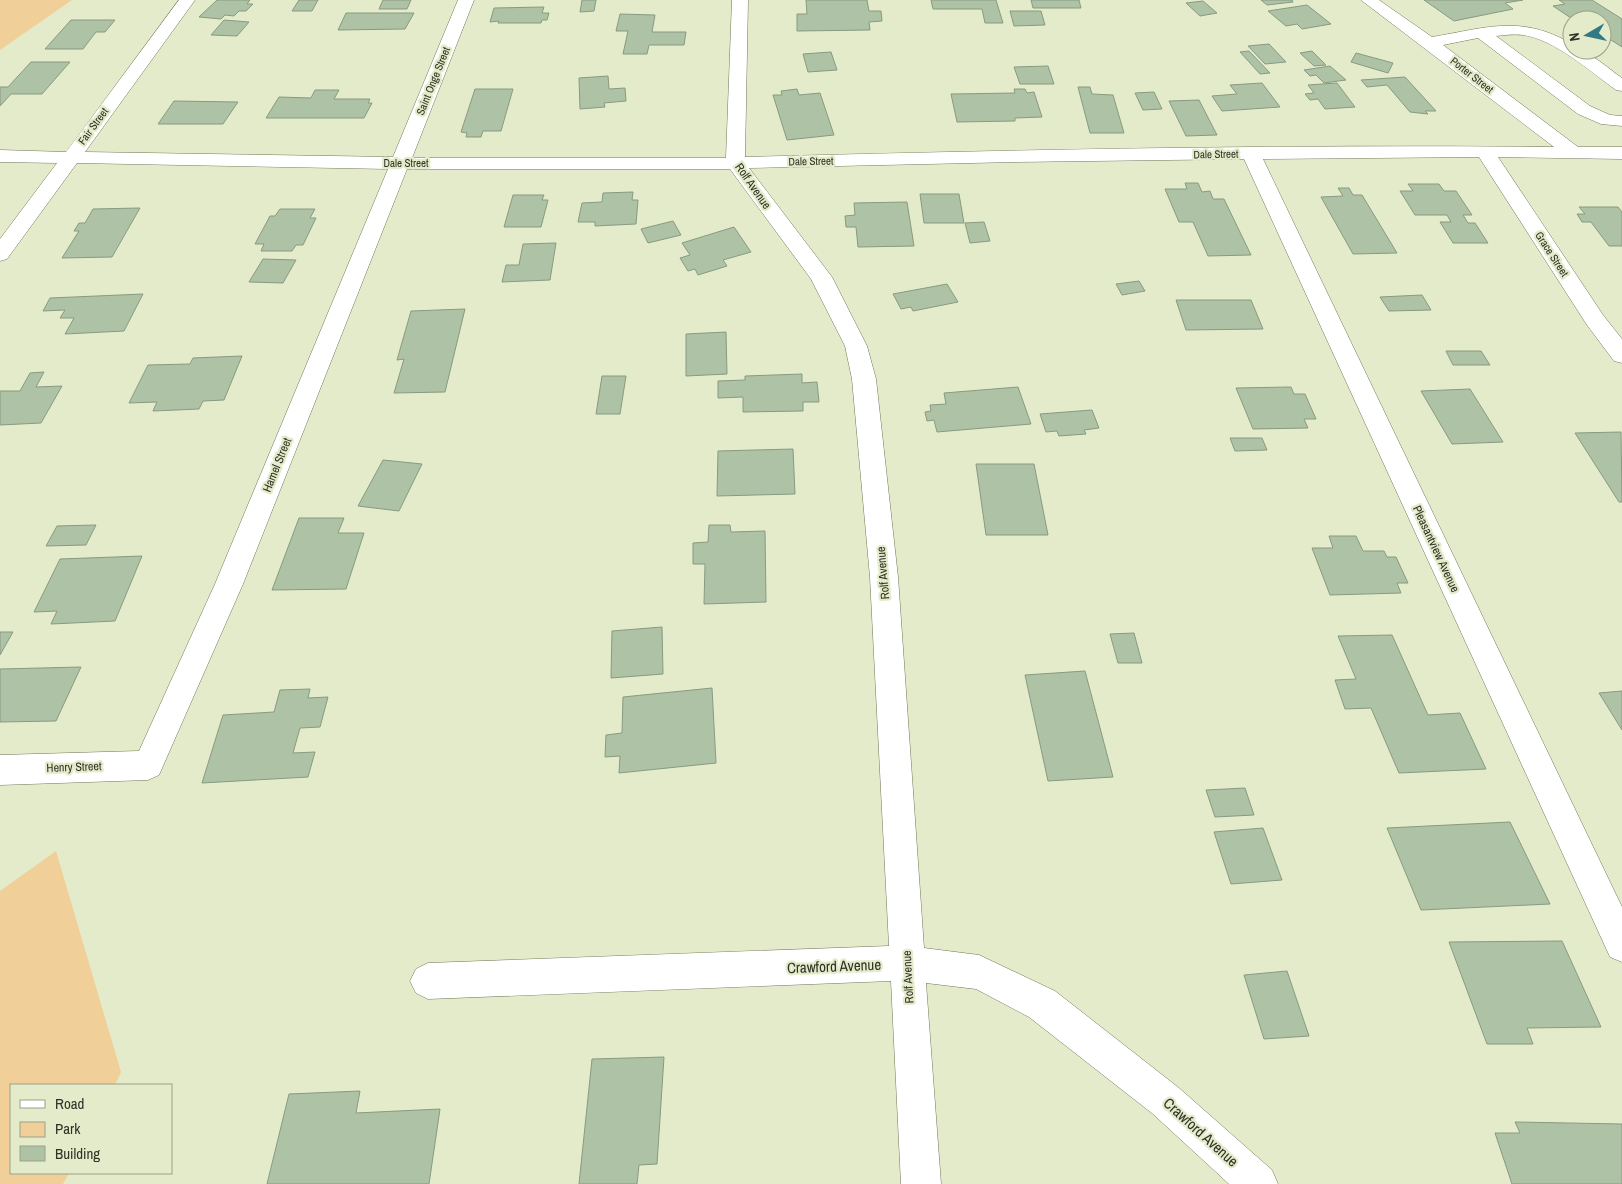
<svg xmlns="http://www.w3.org/2000/svg" width="1622" height="1184" font-family="'Archivo Narrow',sans-serif">
	<style>
		.green { fill: #f0cf99 }
		.building { fill: #aec2a6; stroke: #889a80 }
		.lines { fill: none; stroke-linecap: round; stroke-linejoin: round }
		.minor-casing { stroke: #71775a; stroke-width: 1 }
		.minor { fill: #fff; fill-rule: evenodd }
		.labels { text-anchor: middle; dominant-baseline: central; stroke-width: 4.5; stroke-linejoin: round; paint-order: stroke }
		.far-street-label { font-size: 11px; fill: #2e3125; stroke: #e4ebca }
		.street-label { font-size: 12px; fill: #2e3125; stroke: #e4ebca }
		.near-street-label { font-size: 15px; fill: #2e3125; stroke: #e4ebca }
	</style>
	<rect width="100%" height="100%" fill="#e4ebca"/>
	<path class="green" d="M0 0H72L0 50Z
		M56 851 121 1072 115 1085H11V1173H69L63 1184H0V891Z"/>
	<path class="building" d="M217 0H250L247 4H253L246 11H239L234 16 225 15 221 19 199 17Z
		M299 0H318L312 11H292Z
		M383 0H411L407 9H379Z
		M582 0H596L594 11 580 12Z
		M806 0H867L869 11H881L882 21 869 22 870 30 797 31V14H807Z
		M931 0H996L1003 23H985L982 9H933Z
		M1031 0H1079L1081 8H1033Z
		M1261 0H1292L1293 2 1267 5Z
		M1424 0H1523L1505 3 1513 9 1454 21Z
		M1559 0H1592L1622 19V47L1608 38 1602 39V20H1574L1553 6 1565 4Z
		M1203 1 1217 13 1200 16 1186 3Z
		M1307 5 1331 24 1302 29 1297 24 1286 26 1268 11Z
		M544 7 542 13H549L547 20H542L541 23H498L499 21 490 22 494 8Z
		M1010 11H1041L1045 25 1014 26Z
		M346 13H414L405 29 338 30Z
		M620 14 655 15 652 32H686L684 45H649L647 54H623L628 31H616Z
		M71 20H115L105 32H96L83 49H45Z
		M224 20 249 22 237 36 211 35Z
		M1269 44 1286 62 1265 64 1248 46Z
		M1249 51 1270 73 1260 74 1240 52Z
		M1312 51 1326 65 1314 66 1300 53Z
		M831 52 837 70 808 72 803 54Z
		M1356 53 1393 63 1388 73 1351 62Z
		M31 62H70L42 94H11L0 106V87H8Z
		M1048 66 1054 84H1020L1014 67Z
		M1330 66 1346 80 1324 83 1316 75 1310 76 1304 70Z
		M608 76 609 89 625 88 626 101 604 103 605 107 580 109 579 78Z
		M1405 77 1436 111H1425L1428 114 1410 112 1387 85 1367 87 1361 80Z
		M1262 83 1280 107 1222 111 1212 96 1237 94 1230 85Z
		M1337 83 1355 107 1325 109 1318 99 1310 100 1305 94 1314 93 1308 85Z
		M1078 87H1090L1092 94 1113 95 1124 133H1090Z
		M475 89H513L501 131H483L481 137H466L467 133 461 132Z
		M797 89 799 95 820 93 834 135 787 140 773 95H782L781 91Z
		M1014 89H1025L1027 93 1034 92 1042 117 1015 118V121L957 122 951 94 1015 93Z
		M315 90H339L334 99H370L368 103H372L364 118H266L279 97 311 98Z
		M1154 92 1162 109 1143 110 1135 93Z
		M1199 100 1217 135 1186 136 1169 101Z
		M174 101 238 102 223 124H158Z
		M1185 183H1198L1202 192 1210 191 1213 199H1224L1251 255 1208 256 1193 222H1179L1165 189H1187Z
		M1408 184H1439L1444 191H1456L1472 215H1463L1468 223H1475L1488 243H1453L1440 222H1451L1447 215H1415L1400 191H1413Z
		M1338 188H1349L1353 195H1362L1397 253 1353 254 1321 197 1343 196Z
		M633 192 632 200H638L636 224 595 226V222H578L582 203 602 202 603 193Z
		M920 194H959L964 223H924Z
		M513 195H544L542 200H548L541 227H504Z
		M907 202 914 246 858 247 856 227H846L845 216 855 215 854 203Z
		M1579 207H1618L1622 212V246H1609L1591 222H1582L1577 214H1585Z
		M140 208 112 257 62 258 79 231H74L79 223H85L93 209Z
		M280 209H315L310 218H316L303 245H296L292 251H261L264 244H255L270 216H275Z
		M673 221 681 235 648 243 641 229Z
		M984 222 990 241 970 243 965 223Z
		M734 227 751 252 723 260 727 266 698 275 695 269 688 271 680 258 690 255 682 243Z
		M556 243 550 280 502 282 506 265H519L523 244Z
		M263 259 296 260 283 283 249 282Z
		M1139 281 1145 291 1122 295 1116 284Z
		M947 284 958 302 913 311 911 307 901 309 893 294Z
		M143 294 124 331 65 334 74 318H60L65 310 43 311 50 298Z
		M1422 295 1431 310 1389 311 1380 297Z
		M1176 300H1251L1263 329 1186 330Z
		M465 309 445 392 394 393 404 359 397 360 411 311Z
		M726 332 727 374 686 376V334Z
		M1446 351H1481L1490 365H1453Z
		M242 356 224 400 203 401 199 409 153 411 157 402 129 403 148 365 190 364 193 358Z
		M44 372 36 387 62 386 41 423 0 425V391H20L30 373Z
		M802 374V383L817 382 819 402H803V411L743 412V397L718 398V381L745 380V376Z
		M602 376H626L620 414H596Z
		M1018 387 1031 424 937 432 934 420 927 421 925 412 931 411 930 405 946 404 944 393Z
		M1291 387 1294 394H1305L1316 419H1304L1308 428 1253 429 1236 388Z
		M1470 389 1503 442 1452 444 1421 391Z
		M1092 410 1099 428 1084 430 1086 434 1059 436 1057 431 1046 432 1040 414Z
		M1621 432 1622 502H1619L1575 433Z
		M1230 438H1262L1267 450 1235 451Z
		M793 449 795 494 717 496 718 451Z
		M383 460 422 464 399 511 358 506Z
		M976 464H1034L1048 535H986Z
		M299 518H344L338 533H364L346 589 272 590Z
		M96 525 86 545 46 546 57 526Z
		M709 525H730L731 532 765 531 766 602 704 604 705 564H693V543L708 542Z
		M1329 536H1356L1363 551H1384L1387 557H1396L1408 583H1397L1401 593 1330 595 1312 548H1333Z
		M142 556 115 621 51 624 57 611 34 612 60 559Z
		M662 627 663 674 611 678 612 631Z
		M0 632H13L0 655Z
		M1134 633 1142 663H1118L1110 634Z
		M1392 635 1428 715 1460 713 1486 769 1399 773 1371 708 1345 709 1335 680 1356 679 1338 636Z
		M81 667 56 721 0 722V669Z
		M1085 671 1113 777 1048 781 1025 675Z
		M712 688 716 763 619 773 620 756 605 757 606 735 622 733 623 697Z
		M310 689 308 698 328 697 320 727 300 728 293 753 315 752 308 777 202 783 223 715 274 712 280 690Z
		M1622 691V730L1599 693Z
		M1245 788 1254 815 1215 817 1206 790Z
		M1510 822 1550 904 1421 910 1387 828Z
		M1263 828 1282 880 1231 884 1214 832Z
		M1562 941 1601 1027 1527 1028 1533 1044H1487L1449 942Z
		M1287 971 1309 1036 1264 1039 1244 975Z
		M664 1057 657 1164 639 1165 637 1184H579L592 1059Z
		M360 1091 356 1113 440 1109 429 1184H267L289 1094Z
		M1515 1122 1622 1124V1184H1512L1495 1133H1520Z"/>
	<g class="lines">
		<defs>
			<path id="minor" d="M179 0H195L85 152 393 157 458 0H474L412 158H726L732 0H748L745 157C1014 150 1284 144 1554 147L1361 0H1379L1432 37C1486 28 1521 14 1572 44V50C1590 50 1607 68 1622 78V91L1616 90C1591 72 1554 39 1523 35 1514 34 1505 35 1496 36L1590 106 1610 115 1622 116V126L1601 124 1578 114 1478 38 1443 45 1578 147H1622V159L1498 157 1603 315 1622 339V363L1614 361 1587 325 1479 157 1263 159 1622 907V962L1610 957 1244 159 1016 162 749 168 832 277 867 346 876 379 898 577 924 948 979 955 1055 991 1179 1088 1272 1170 1278 1184H1229L1153 1114 1029 1017 976 989 926 983 941 1184H901L891 981 428 999 416 993 410 981 416 969 428 963 889 946 870 577 852 379 845 346 811 279 730 169H407L243 584 159 775 148 780 0 785V755L139 751 215 584 388 169 77 163 7 259 0 261V239L57 163 0 162V150L66 152Z"/>
		</defs>
		<use href="#minor" class="minor-casing"/>
		<use href="#minor" class="minor"/>
	</g>
	<g class="labels">
		<g class="far-street-label">
			<text transform="translate(1472 75) rotate(38)">Porter Street</text>
			<text transform="translate(433 81) rotate(-68)">Saint Onge Street</text>
			<text transform="translate(93 126) rotate(-54)">Fair Street</text>
			<text transform="translate(1216 154) rotate(-1)">Dale Street</text>
			<text transform="translate(811 161) rotate(-1)">Dale Street</text>
			<text x="406" y="163">Dale Street</text>
			<text transform="translate(1552 254) rotate(57)">Grace Street</text>
		</g>
		<g class="street-label">
			<text transform="translate(753 186) rotate(55)">Rolf Avenue</text>
			<text transform="translate(277 465) rotate(-68)">Hamel Street</text>
			<text transform="translate(1436 549) rotate(65)">Pleasantview Avenue</text>
			<text transform="translate(883 573) rotate(-95)">Rolf Avenue</text>
			<text transform="translate(74 767) rotate(-2)">Henry Street</text>
			<text transform="translate(908 977) rotate(-93)">Rolf Avenue</text>
		</g>
		<g class="near-street-label">
			<text transform="translate(834 966) rotate(-2)">Crawford Avenue</text>
			<text transform="translate(1201 1132) rotate(42)">Crawford Avenue</text>
		</g>
	</g>
	<rect x="10" y="1084" width="162" height="90" fill="#e4ebca" stroke="#9ba188"/>
	<rect x="20" y="1100" width="25" height="8" fill="#ffffff" stroke="#9ba188"/>
	<text x="55" y="1109" font-size="15" fill="#2e3125">Road</text>
	<rect x="20" y="1122" width="25" height="15" fill="#f0cf99" stroke="#9ba188"/>
	<text x="55" y="1134" font-size="15" fill="#2e3125">Park</text>
	<rect x="20" y="1146" width="25" height="15" fill="#aec2a6" stroke="#9ba188"/>
	<text x="55" y="1159" font-size="15" fill="#2e3125">Building</text>
	<g transform="translate(1587 35) rotate(261)"><circle r="24" fill="#e4ebca" stroke="#9ba188"/>
	<path d="M0-4L9 19L0 12L-9 19Z" fill="#327885"/>
	<text y="-8" font-size="14" font-weight="bold" text-anchor="middle" fill="#2e3125">N</text>
	</g>
</svg>
